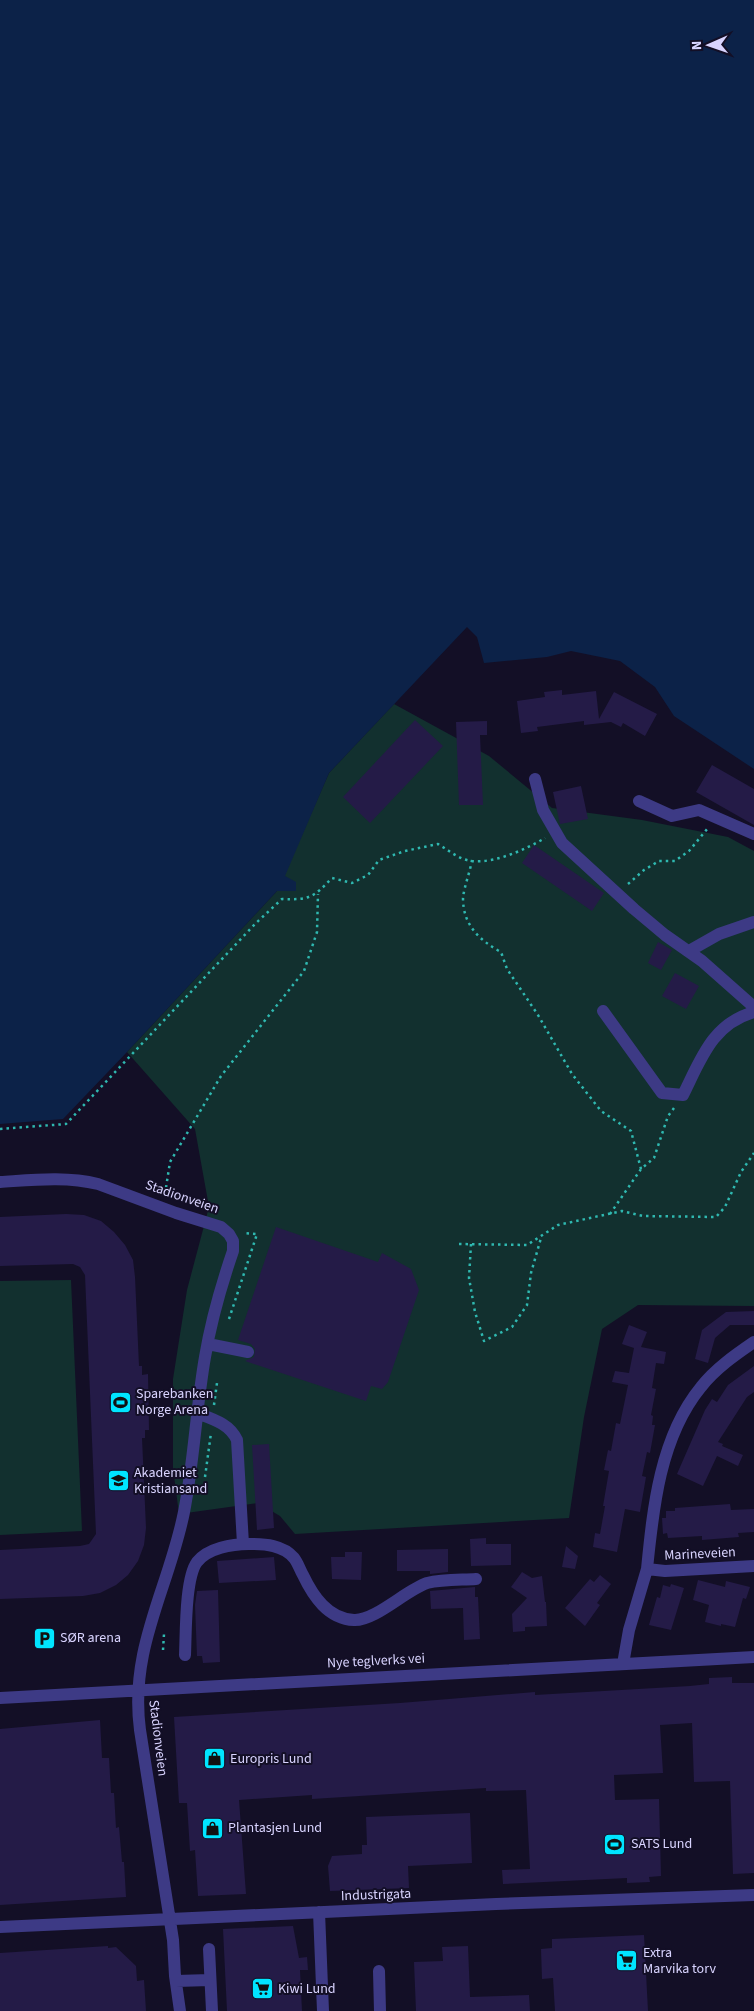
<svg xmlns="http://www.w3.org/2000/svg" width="754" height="2011" font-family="'Source Sans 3',sans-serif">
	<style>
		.green { fill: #12302f }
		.water { fill: #0c2248 }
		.building { fill: #241b47 }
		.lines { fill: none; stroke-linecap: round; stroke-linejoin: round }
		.path { stroke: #2fb8b0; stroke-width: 2.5; stroke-dasharray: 2.5 4; stroke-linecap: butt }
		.minor { stroke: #3d3a85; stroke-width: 12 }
		.labels { text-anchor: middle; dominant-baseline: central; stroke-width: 4; stroke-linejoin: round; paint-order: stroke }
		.street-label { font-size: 14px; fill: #d9d4ff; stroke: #130f26 }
		.poi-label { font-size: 14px; fill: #d9d4ff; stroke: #130f26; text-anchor: start }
	</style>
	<rect width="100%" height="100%" fill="#130f26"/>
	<path class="green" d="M394 704 489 756 552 808 642 820 728 837 754 851V1306L638 1305 602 1329 584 1417 569 1518 295 1534 280 1516 258 1503 179 1514 173 1468V1379L187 1290 209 1207 195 1129 127 1052 277 891 329 773Z
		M71 1280 82 1531 0 1535V1281Z"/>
	<path class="water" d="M0 0H754V769L674 716 655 687 620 661 571 651 547 657 484 663 477 637 467 627 329 773 285 876 296 882V891H277L127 1052 63 1119 0 1124Z"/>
	<path class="building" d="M562 690V695L596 691 599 719 614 692 657 714 645 736 623 723 621 727 611 722 584 725V721L537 727 538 731 521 733 517 701 545 697 544 692Z
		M415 720 443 746 370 823 343 797Z
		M487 721V735H480L483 805H459L456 722Z
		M712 765 754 789V825L696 792Z
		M581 786 588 819 560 824 553 792Z
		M534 845 604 893 592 911 522 863Z
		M658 942 672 950 661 970 648 963Z
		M675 973 699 986 686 1009 662 996Z
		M66 1214 84 1215 101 1221 114 1232 125 1245 133 1260 135 1277 139 1366H142V1375L148 1374 149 1430H145V1438H142L146 1528 144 1545 138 1561 128 1575 116 1585 100 1593 83 1596 0 1599V1550L80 1546 89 1544 96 1534 85 1275 80 1267 73 1264 0 1266V1217Z
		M276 1227 378 1262 382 1253 411 1269 419 1290 388 1382 382 1389 371 1386 366 1401 245 1361 254 1357 255 1349 251 1344 238 1340Z
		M754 1311V1325H730L715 1338 708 1363 695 1359 702 1330 726 1312Z
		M629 1325 647 1332 641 1347 666 1352 664 1364 656 1363 652 1388 656 1389 651 1415 653 1416 652 1425H655L650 1453 647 1452 642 1476 646 1477 640 1512 625 1509 617 1552 593 1547 595 1533 600 1534 605 1506H603L609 1471 604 1470 608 1450 611 1451 616 1423 620 1424 628 1385 612 1382 615 1371 629 1373 634 1348 622 1344Z
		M754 1366V1392L747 1397 718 1442 723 1444 722 1446 743 1455 738 1466 717 1456 703 1486 677 1474 705 1410 712 1399 717 1402 728 1385Z
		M269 1444 274 1528 257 1530 252 1445Z
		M730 1504 731 1510 754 1509V1532L738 1533 739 1537 702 1540V1536L668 1538 667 1533 663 1534 662 1518H666V1511H675V1508Z
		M486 1538V1544H511V1565L471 1566 470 1539Z
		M566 1546 578 1556 575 1569 562 1567Z
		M448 1549V1572L430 1574V1571H397V1550Z
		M345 1552H362L361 1580 332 1579 331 1557H345Z
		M274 1557 276 1580 219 1583 217 1561Z
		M522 1572 532 1578 542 1576 545 1602H546L547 1626 525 1627V1631L513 1632 512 1614 527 1598 511 1587Z
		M600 1575 611 1584 597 1603 600 1605 585 1626 565 1608 590 1579 594 1582Z
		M698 1580 725 1587 726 1581 750 1587 746 1599 743 1598 735 1627 721 1624V1626L705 1622 709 1605 693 1600Z
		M671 1584 684 1588 671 1630 649 1625 657 1597 660 1598 663 1585 670 1587Z
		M475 1587V1597H478L480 1639 464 1640 463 1608 431 1609 430 1591Z
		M218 1590 220 1662 203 1663 202 1656H197L195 1605 197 1591Z
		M732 1677V1683H754V1873L733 1874 730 1781 694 1782 692 1723 660 1725 663 1773 614 1775 615 1800 659 1799 661 1876 649 1877 650 1882 627 1883V1878L503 1884 502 1870 530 1869 526 1790 486 1791V1788L312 1799V1795L239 1800 246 1894 198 1896 195 1850 190 1851 187 1803H179L174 1717 400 1703 535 1692V1695L690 1686 709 1684V1678Z
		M100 1720 102 1758H109L111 1793H114L116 1828 119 1827 122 1862H124L126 1897 0 1905V1729Z
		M470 1813 472 1863 408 1866 409 1888 330 1891 328 1866 332 1856 362 1854V1845H367L366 1817Z
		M293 1926 299 1958 307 1957 308 1970H300L302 2011H227L223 1929Z
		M644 1935 648 2011H555L553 1978 542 1979 541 1949 552 1948V1939Z
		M108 1946V1948L116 1947 136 1966 137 1981 144 1980 146 2011H0V1953Z
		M468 1946 470 1997 529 1995 530 2011H416L414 1962 443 1961 442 1947Z"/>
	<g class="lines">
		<path class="path" d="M472 860C470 872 464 887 463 898 463 925 479 940 501 952L507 969 538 1015 572 1074 601 1111 631 1131 641 1169
			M628 884 644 870 659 861H675L689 851 708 828
			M0 1129 66 1124 256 923 282 899C309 900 313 898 332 878L352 883 368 875 379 860 405 851 438 844C446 849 453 854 461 858 484 869 525 850 545 838
			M165 1194 170 1162 221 1076 304 971 317 932 318 894
			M610 1214 641 1169 654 1158 668 1116 674 1108
			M459 1244 527 1245 558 1225 622 1211 643 1216 716 1217 725 1207 741 1172 754 1153
			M471 1244 469 1278 475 1312 484 1341 512 1327 527 1305 531 1273 541 1238
			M229 1319 257 1234 244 1233
			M214 1405 217 1383
			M205 1477 211 1433
			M163 1650 164 1634"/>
		<path class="minor" d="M535 779 543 810 562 843 634 909 665 935 702 961 754 1007
			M639 801 672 816 699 810 754 834
			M689 951 719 934 754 922
			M603 1011 662 1093 683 1095C701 1059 712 1024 754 1012
			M0 1182C32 1180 66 1176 98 1184L176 1213 221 1227 229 1234 233 1241V1251C221 1286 211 1321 205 1357 196 1409 194 1461 184 1512 169 1588 129 1648 140 1730L173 1940 175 1976 180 2011
			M208 1344 248 1352
			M197 1413C213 1419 230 1424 237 1440L243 1544
			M647 1569C653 1508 660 1437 701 1387 715 1369 735 1355 754 1342
			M185 1655C186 1634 185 1578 197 1562 208 1548 232 1544 249 1544 265 1544 283 1545 294 1558 298 1563 300 1570 303 1575 313 1596 328 1619 354 1620 375 1621 406 1590 427 1583 443 1579 461 1580 476 1579
			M623 1664 629 1630 647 1569 665 1571 754 1566
			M0 1698 754 1657
			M319 1912 323 2011
			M0 1927 496 1904 754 1895
			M209 1949 212 2011
			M379 1971 380 2011
			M176 1981 210 1980"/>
	</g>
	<defs>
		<symbol id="stadium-square" viewBox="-11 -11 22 22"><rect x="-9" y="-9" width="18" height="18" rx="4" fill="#00e5ff" stroke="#130f26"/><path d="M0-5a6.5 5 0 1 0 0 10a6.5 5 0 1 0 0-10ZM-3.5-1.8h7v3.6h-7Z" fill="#111"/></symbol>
		<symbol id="school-square" viewBox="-11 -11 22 22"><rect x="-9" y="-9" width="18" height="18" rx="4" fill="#00e5ff" stroke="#130f26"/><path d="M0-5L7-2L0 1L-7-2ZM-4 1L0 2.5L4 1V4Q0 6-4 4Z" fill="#111"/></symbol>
		<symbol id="parking-square" viewBox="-11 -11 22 22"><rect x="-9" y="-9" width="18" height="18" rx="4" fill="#00e5ff" stroke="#130f26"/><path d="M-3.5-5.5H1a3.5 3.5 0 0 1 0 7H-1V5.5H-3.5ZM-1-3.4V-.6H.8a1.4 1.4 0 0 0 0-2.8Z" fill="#111"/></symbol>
		<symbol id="shop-square" viewBox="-11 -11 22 22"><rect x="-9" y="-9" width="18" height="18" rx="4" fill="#00e5ff" stroke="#130f26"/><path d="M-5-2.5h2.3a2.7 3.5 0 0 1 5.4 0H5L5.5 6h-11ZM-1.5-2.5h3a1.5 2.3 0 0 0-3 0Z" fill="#111"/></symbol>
		<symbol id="supermarket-square" viewBox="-11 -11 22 22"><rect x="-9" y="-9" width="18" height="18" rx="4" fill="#00e5ff" stroke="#130f26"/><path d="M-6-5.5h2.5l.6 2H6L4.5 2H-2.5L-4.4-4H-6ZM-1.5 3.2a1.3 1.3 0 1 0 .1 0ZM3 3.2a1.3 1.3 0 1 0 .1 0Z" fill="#111"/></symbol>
	</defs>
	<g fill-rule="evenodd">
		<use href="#stadium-square" x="108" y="1390" width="25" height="25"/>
		<use href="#school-square" x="106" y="1468" width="25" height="25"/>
		<use href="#parking-square" x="32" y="1626" width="25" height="25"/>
		<use href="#shop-square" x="202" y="1746" width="25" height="25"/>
		<use href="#shop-square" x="200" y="1816" width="25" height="25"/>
		<use href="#stadium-square" x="602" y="1832" width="25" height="25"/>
		<use href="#supermarket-square" x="614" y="1948" width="25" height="25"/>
		<use href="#supermarket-square" x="250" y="1976" width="25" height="25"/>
	</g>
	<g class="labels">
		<g class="street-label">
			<text transform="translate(182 1197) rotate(19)">Stadionveien</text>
			<text transform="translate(700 1554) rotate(-3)">Marineveien</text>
			<text transform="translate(376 1661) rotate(-3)">Nye teglverks vei</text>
			<text transform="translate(158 1738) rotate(83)">Stadionveien</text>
			<text transform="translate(376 1895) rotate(-2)">Industrigata</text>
		</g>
		<g class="poi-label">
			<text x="136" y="1394">Sparebanken<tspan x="136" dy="16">Norge Arena</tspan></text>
			<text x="134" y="1473">Akademiet<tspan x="134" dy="16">Kristiansand</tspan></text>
			<text x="60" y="1638">SØR arena</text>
			<text x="230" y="1759">Europris Lund</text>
			<text x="228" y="1828">Plantasjen Lund</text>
			<text x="631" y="1844">SATS Lund</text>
			<text x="643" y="1953">Extra<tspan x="643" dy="16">Marvika torv</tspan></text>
			<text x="278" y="1989">Kiwi Lund</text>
		</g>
	</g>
	<g transform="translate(709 45) rotate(268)" stroke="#130f26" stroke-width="4" paint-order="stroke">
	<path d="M0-4L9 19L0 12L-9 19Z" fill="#d9d4ff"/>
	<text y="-8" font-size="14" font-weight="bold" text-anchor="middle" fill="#d9d4ff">N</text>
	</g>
</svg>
